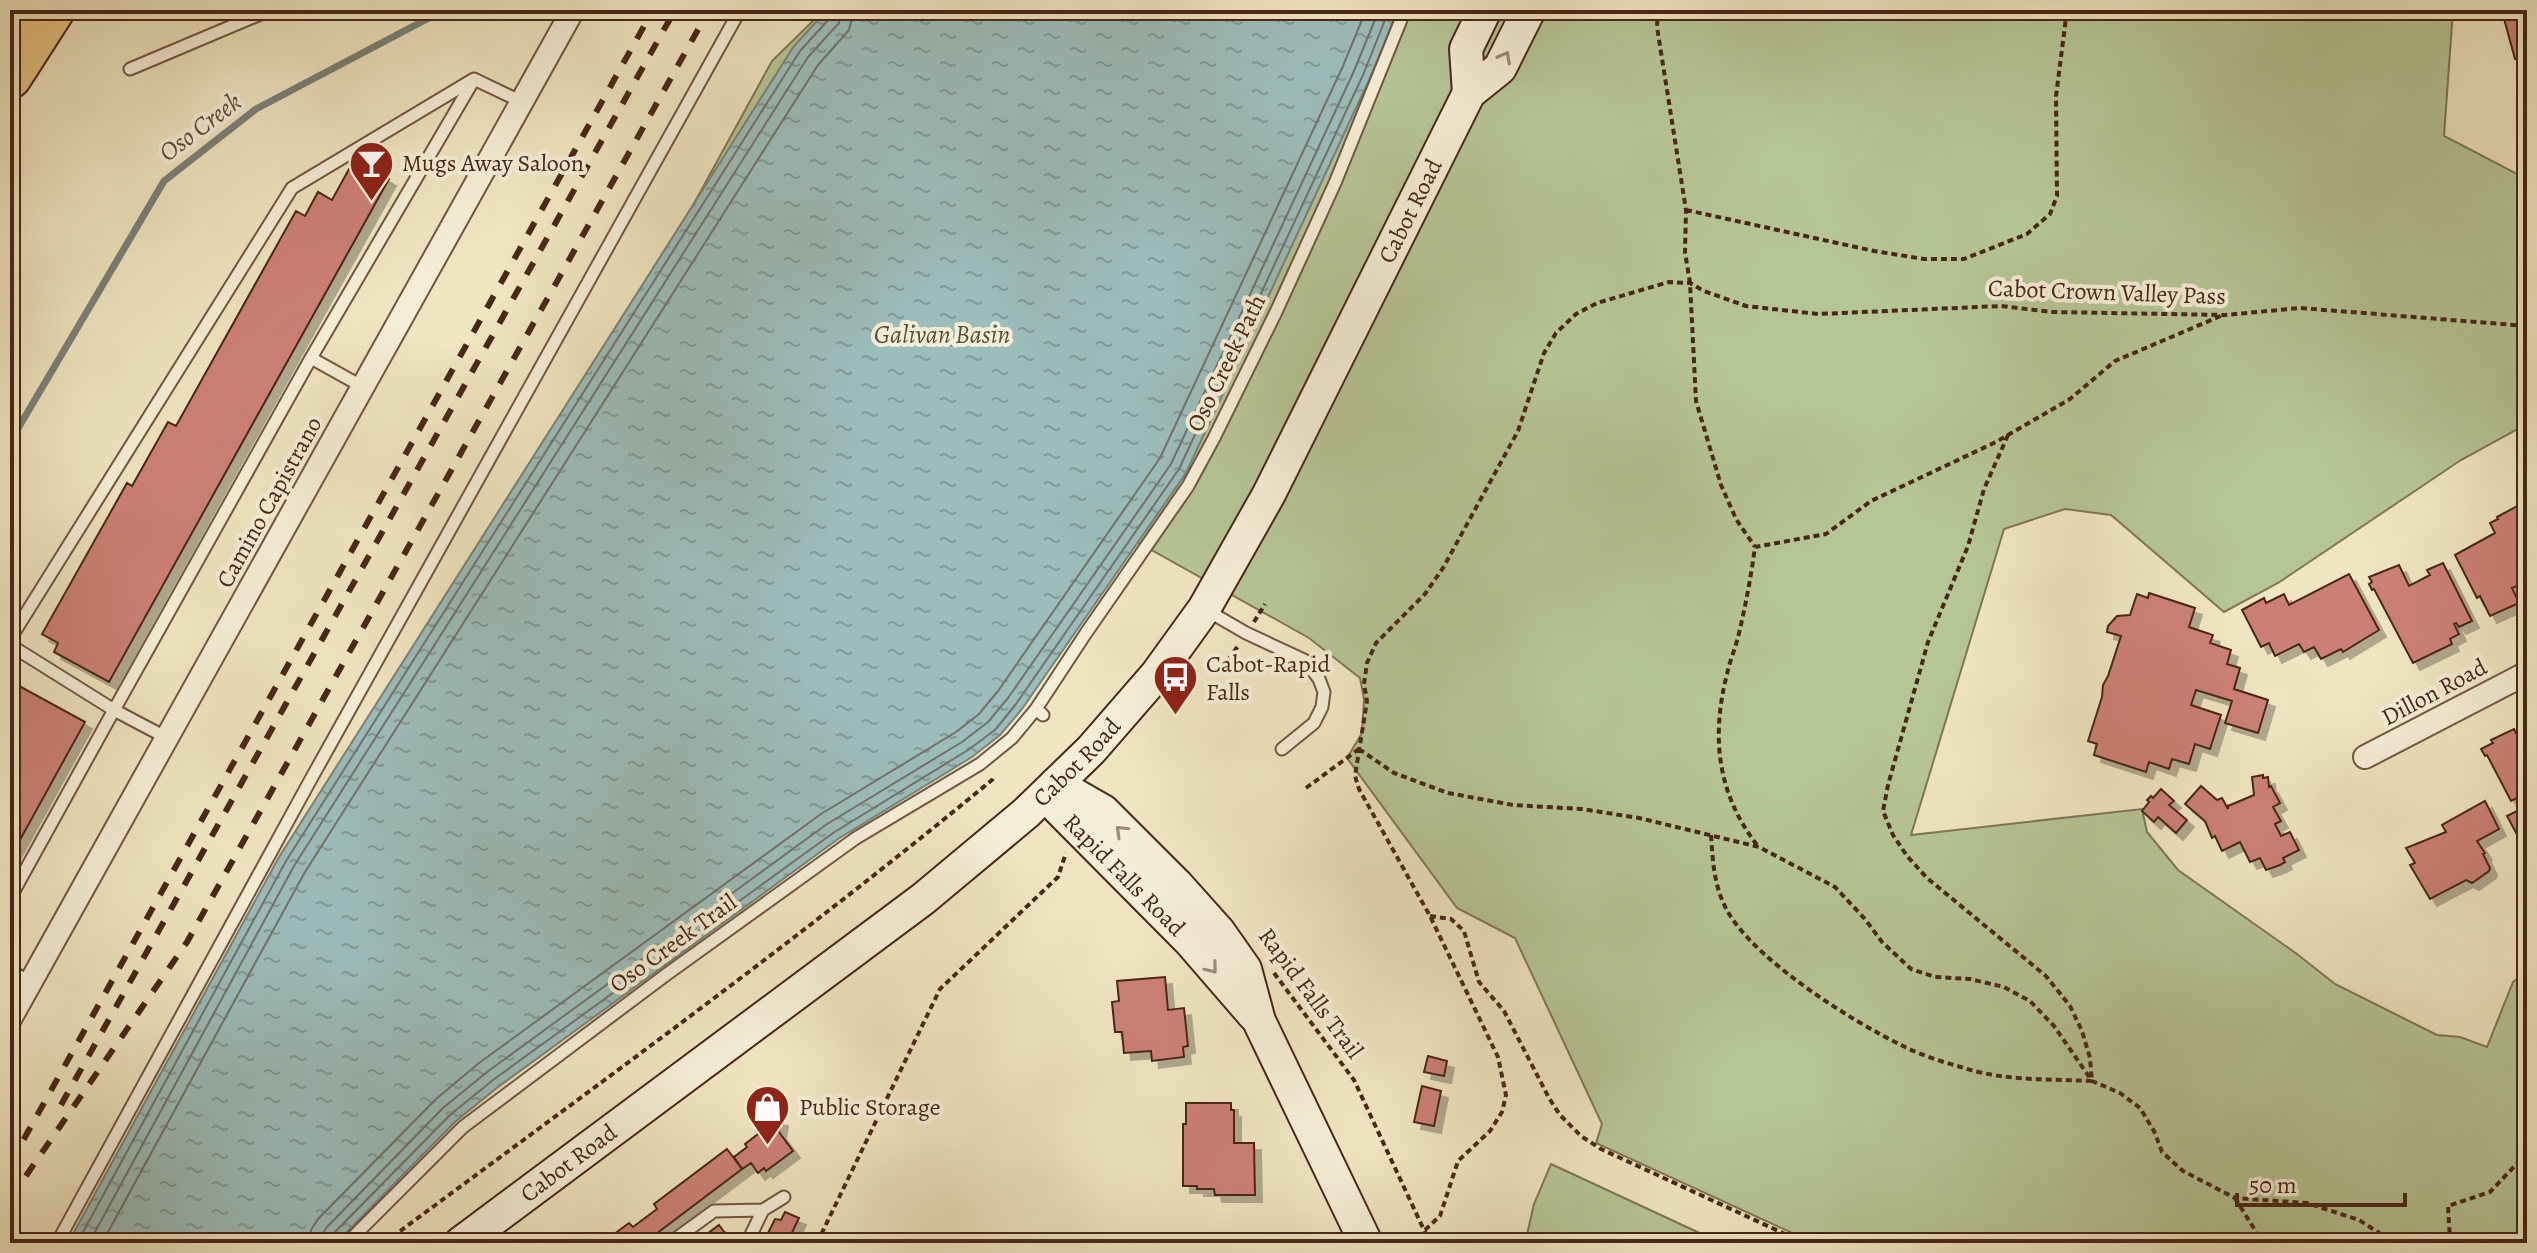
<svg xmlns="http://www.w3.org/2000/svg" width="2537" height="1253" font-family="Alegreya,serif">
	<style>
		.grass { fill: #b6c595; stroke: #7f7656; stroke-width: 2 }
		.water { fill: url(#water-ripples); stroke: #7a8179; stroke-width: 2 }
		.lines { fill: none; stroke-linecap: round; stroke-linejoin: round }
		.shore { stroke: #727269; stroke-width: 2 }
		.stream { stroke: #7a8179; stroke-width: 7 }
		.building { fill: #cc8075; stroke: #482717; stroke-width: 2; filter: url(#shadow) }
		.lane-casing { stroke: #725641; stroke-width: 15 }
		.street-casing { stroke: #725641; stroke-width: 26 }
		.secondary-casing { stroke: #482717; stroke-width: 36 }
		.highway-casing { stroke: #482717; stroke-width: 46 }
		.path { stroke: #482717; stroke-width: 4; stroke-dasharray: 6 4; stroke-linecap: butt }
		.lane { stroke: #f5eed6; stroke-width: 11 }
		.street { stroke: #f5eed6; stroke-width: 22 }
		.secondary { stroke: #f5eed6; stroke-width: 32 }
		.highway { stroke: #e8c280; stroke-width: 42 }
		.rail { stroke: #482717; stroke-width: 6; stroke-dasharray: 14 14; stroke-linecap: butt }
		.oneway { stroke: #9e8a76 }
		.labels { text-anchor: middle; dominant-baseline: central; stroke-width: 8; stroke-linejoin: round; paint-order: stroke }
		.poi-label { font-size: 24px; fill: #482717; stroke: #f5eed6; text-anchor: start }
		.street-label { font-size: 24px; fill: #482717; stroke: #f5eed6 }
		.water-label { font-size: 26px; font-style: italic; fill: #5d4c40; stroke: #f5eed6 }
	</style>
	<defs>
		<pattern id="water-ripples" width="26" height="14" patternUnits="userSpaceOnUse" patternTransform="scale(2)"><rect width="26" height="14" fill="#9cbdbb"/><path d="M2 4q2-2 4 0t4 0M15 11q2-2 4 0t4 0" fill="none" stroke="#819a97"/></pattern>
		<filter id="shadow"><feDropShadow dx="7" dy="7" stdDeviation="0" flood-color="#0004"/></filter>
	</defs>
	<rect width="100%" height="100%" fill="#efe5c0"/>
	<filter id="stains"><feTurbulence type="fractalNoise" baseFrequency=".0025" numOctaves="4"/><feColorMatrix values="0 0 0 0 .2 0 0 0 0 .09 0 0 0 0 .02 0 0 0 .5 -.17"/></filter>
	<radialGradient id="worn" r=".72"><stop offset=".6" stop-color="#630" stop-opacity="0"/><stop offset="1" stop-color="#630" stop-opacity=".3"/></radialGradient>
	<path class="grass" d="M824 10H2453L2444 136 2527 179V424L2461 460 2278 583 2224 612 2111 515 2065 509 2004 529 1911 835 2142 809 2147 832 2178 870 2297 954 2335 984 2437 1035 2460 1037 2487 1047 2513 982 2527 971V1243H1814L1596 1143 1602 1124 1515 938 1457 908 1347 758 1362 733 1364 699 1360 678 1309 638 1103 523 125 1243 772 61Z
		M1551 1164 1721 1243H1525L1534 1204Z"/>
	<path class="water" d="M827 10H1398L1370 78 1186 473 1022 709 1000 735 972 757 838 839 498 1087 456 1121 336 1243H68L279 857 794 46Z"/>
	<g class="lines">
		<path class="shore" d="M77 1243 286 861 800 51 830 18 832 10
			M89 1243 294 866 808 57 839 23 842 10
			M102 1243 305 872 818 65 849 30 854 10
			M309 1243 311 1230 318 1219 436 1099 479 1063 821 814 956 732 979 714 998 691 1160 458 1343 66 1366 10
			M321 1243 322 1234 327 1227 443 1108 487 1072 827 824 962 742 988 722 1008 698 1171 464 1354 71 1379 10
			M331 1243 333 1234 450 1115 493 1080 833 833 968 750 995 730 1016 704 1179 469 1363 75 1389 10"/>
		<path class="stream" d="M10 442 164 181 256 109 444 10"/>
	</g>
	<path class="building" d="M2527 10V75H2524L2519 58 2515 59 2503 15Z
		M362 164 389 179 109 682 54 652 58 643 42 634 127 483 132 486 168 422 176 426 296 211 305 216 318 192 332 200 349 169Z
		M2519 505 2527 521V573L2521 576V584L2512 588 2519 603 2490 616 2480 596 2477 598 2455 555 2495 533 2490 523 2498 519 2497 517Z
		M2443 563 2472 621 2459 627 2456 623 2454 624 2459 634 2450 639 2452 644 2413 663 2374 589 2372 590 2369 584 2372 582 2369 577 2399 565 2409 586 2430 575 2427 570Z
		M2349 574 2379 630 2343 652 2341 649 2321 659 2314 647 2304 652 2299 644 2275 656 2269 643 2261 647 2242 610 2264 598 2266 603 2284 594 2289 605Z
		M2149 593 2195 608 2189 627 2213 635 2210 643 2231 650 2227 664 2240 668 2234 689 2268 700 2258 733 2225 723 2232 701 2196 690 2191 705 2221 715 2210 749 2195 744 2189 764 2172 759 2169 769 2149 762 2146 772 2094 755 2097 744 2088 741 2102 697 2103 685 2108 676 2121 636 2107 632 2108 626 2117 616 2130 615 2137 594 2148 598Z
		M10 681 85 722 10 858Z
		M2514 729 2521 743 2527 740V811L2519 797 2511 801 2487 755 2485 756 2481 749 2493 743 2491 740Z
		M2263 775V778L2268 777 2269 787 2271 786 2280 803 2273 807 2281 821 2275 824 2281 836 2290 832 2299 850 2283 858 2285 862 2280 865 2266 870 2260 858 2250 862 2240 842 2222 851 2215 836 2212 838 2205 821 2185 804 2201 786 2217 800 2222 798 2228 809V806L2254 795 2252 777Z
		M2161 789 2174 801 2169 805 2187 820 2176 833 2158 817 2154 822 2142 811 2149 802 2147 800 2151 796 2153 798Z
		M2485 801 2499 829 2477 841 2485 853 2483 854 2490 868 2489 871 2472 883 2466 880 2430 899 2410 865 2415 863 2406 848 2446 832 2442 825Z
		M2523 808 2527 815V839L2521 842 2507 816Z
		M1165 977 1168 1010 1184 1008 1188 1046 1183 1047 1184 1057 1152 1061 1151 1051 1124 1053 1122 1032H1115L1112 1002 1119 1001 1117 981Z
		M1428 1056 1447 1061 1444 1076 1424 1072Z
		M1422 1086 1441 1091 1434 1126 1414 1122Z
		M1186 1103H1231V1110H1234V1143H1254L1255 1195H1215L1214 1189H1197V1186H1183V1124H1186Z
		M764 1117 781 1119 779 1132 793 1151 766 1171 764 1168 758 1173 751 1163 742 1169 734 1157 747 1147 745 1144 762 1131Z
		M727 1149 742 1169 644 1243H602L629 1223 633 1227 657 1209 654 1204Z
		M785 1212 799 1218 787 1243H763L775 1219 781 1220Z
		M719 1225 731 1241 730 1243H695Z"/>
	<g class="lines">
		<defs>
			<path id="lane" d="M130 69 270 10
				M311 358 472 83
				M1208 611 1246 633 1306 661 1319 679 1324 692 1322 707 1314 723 1282 749
				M10 639 292 188 474 79 522 102
				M10 645 114 710 10 898
				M1036 709 1086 633 1188 486 1214 438 1276 312 1335 183 1405 10
				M167 738 114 710 311 358 363 387
				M10 971 31 982
				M57 1243 311 779 740 10
				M347 1243 463 1127 667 974 856 838 980 764 1012 738 1036 709 1043 715
				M670 1243 714 1211 763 1210 784 1197
				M747 1243 763 1210"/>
			<path id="street" d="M2365 757 2527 673
				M10 1019 573 10"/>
			<g id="secondary">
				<path d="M1469 93 1466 49 1485 10"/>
				<path d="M1056 784 1103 811 1177 885 1219 932 1245 969 1259 1021 1366 1243"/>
				<path id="s1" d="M1056 784 1059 809 1190 941 1254 1015"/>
				<path id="s2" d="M461 1243 923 899 1026 813 1091 750 1157 674 1204 609 1269 494 1469 93 1500 68 1529 10"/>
			</g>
			<path id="highway" d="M10 77 53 10"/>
		</defs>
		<use href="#lane" class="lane-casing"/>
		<use href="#street" class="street-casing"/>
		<use href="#secondary" class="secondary-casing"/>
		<use href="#highway" class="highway-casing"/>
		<path class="path" d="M1658 10 1657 27 1686 210 1685 252 1690 283 1696 401 1721 485 1736 519 1755 547
			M1686 210 1874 251 1924 259H1964L2027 234 2050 214 2057 196 2056 96 2067 10
			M1254 622 1265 604
			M1228 660 1238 646
			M1359 749 1394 773 1448 793 1513 805 1582 809 1639 818 1759 847 1835 887 1865 919 1882 942 1911 969 1935 977 1970 979 2004 987 2030 1001 2054 1026 2092 1081 2120 1093 2140 1108 2154 1131 2162 1152 2183 1171 2235 1198 2307 1203 2359 1220 2395 1243
			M1306 788 1359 749
			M1711 835C1713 864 1714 891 1731 917 1762 964 1850 1020 1901 1045 1920 1055 1943 1062 1964 1068 2004 1081 2050 1079 2092 1081L2090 1058 2082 1031 2070 1006 2046 976 1927 878 1907 856 1893 835 1883 811 1888 785 1928 642 1968 546 1984 489 2008 435
			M1757 845C1717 793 1711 737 1727 674 1730 660 1736 647 1739 633 1746 604 1751 576 1755 547L1826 534 1871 501 1996 442 2070 399 2115 361 2223 315
			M1430 916 1451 919 1464 931 1479 982 1504 1011 1549 1098 1560 1115 1581 1136 1601 1149 1785 1234 1798 1243
			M1274 973 1354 1080 1430 1243
			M2235 1198 2263 1243
			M1425 1230 1440 1216 1458 1161 1490 1131 1502 1112 1506 1095 1498 1057 1430 916 1359 789 1355 776 1367 701 1364 684 1367 663 1376 643 1425 594 1443 568 1518 431 1544 353 1556 333 1576 314 1597 303 1669 282 1690 283 1704 291 1746 306 1818 314 2001 306 2052 312 2225 315 2300 308 2527 326
			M384 1243C589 1091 796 942 992 780L994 775
			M817 1243 940 989 1058 877 1066 853
			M2428 1243 2450 1241 2448 1206 2490 1192 2527 1153"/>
		<use href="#lane" class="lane"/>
		<use href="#street" class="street"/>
		<use href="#secondary" class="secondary"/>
		<use href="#highway" class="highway"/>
		<path class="rail" d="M61 1105 675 10
			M10 1164 653 10
			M10 1199 187 942 709 10"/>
	</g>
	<defs><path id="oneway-chevron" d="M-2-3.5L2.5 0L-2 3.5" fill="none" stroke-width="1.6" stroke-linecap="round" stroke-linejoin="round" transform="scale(2)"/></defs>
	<g class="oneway">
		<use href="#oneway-chevron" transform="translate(1505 57) rotate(-62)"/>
		<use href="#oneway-chevron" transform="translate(1121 831) rotate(-136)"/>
		<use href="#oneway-chevron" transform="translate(1212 968) rotate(51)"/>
	</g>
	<defs>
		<symbol id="bar-pin" viewBox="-11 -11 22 30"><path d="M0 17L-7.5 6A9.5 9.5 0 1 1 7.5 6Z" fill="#8f2418" stroke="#f5eed6"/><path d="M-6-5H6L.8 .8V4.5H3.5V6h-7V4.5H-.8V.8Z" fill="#fff"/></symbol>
		<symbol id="bus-pin" viewBox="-11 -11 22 30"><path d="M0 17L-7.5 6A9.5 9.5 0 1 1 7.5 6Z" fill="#8f2418" stroke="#f5eed6"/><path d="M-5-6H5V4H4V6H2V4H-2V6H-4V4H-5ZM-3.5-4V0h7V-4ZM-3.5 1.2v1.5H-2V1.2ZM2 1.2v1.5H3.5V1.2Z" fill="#fff"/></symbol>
		<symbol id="shop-pin" viewBox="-11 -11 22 30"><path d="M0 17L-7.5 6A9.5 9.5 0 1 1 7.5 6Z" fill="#8f2418" stroke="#f5eed6"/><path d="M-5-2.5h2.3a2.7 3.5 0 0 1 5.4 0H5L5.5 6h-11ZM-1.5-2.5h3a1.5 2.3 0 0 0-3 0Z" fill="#fff"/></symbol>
	</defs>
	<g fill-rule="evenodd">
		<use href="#bar-pin" x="346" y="138" width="51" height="69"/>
		<use href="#bus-pin" x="1150" y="652" width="51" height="69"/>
		<use href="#shop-pin" x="742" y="1082" width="51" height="69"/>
	</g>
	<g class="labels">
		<g class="poi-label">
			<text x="402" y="163">Mugs Away Saloon</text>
			<text x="1206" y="664">Cabot-Rapid<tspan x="1206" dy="28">Falls</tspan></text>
			<text x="799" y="1107">Public Storage</text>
		</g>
		<g class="street-label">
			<text stroke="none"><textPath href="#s2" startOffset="1430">Cabot Road</textPath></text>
			<text transform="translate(2107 292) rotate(2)">Cabot Crown Valley Pass</text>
			<text transform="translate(1226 363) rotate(-64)">Oso Creek Path</text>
			<text transform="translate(269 502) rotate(-61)">Camino Capistrano</text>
			<text transform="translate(2434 692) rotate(-28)">Dillon Road</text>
			<text stroke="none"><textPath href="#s2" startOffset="782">Cabot Road</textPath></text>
			<text stroke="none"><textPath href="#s1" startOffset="118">Rapid Falls Road</textPath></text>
			<text transform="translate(673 943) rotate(-36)">Oso Creek Trail</text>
			<text transform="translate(1311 993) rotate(53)">Rapid Falls Trail</text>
			<text stroke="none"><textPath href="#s2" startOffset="134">Cabot Road</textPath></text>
		</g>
		<g class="water-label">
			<text transform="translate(200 127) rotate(-37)">Oso Creek</text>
			<text x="942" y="334">Galivan Basin</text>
		</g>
	</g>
	<rect width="2537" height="1253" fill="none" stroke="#efe5c0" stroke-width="40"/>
	<rect x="12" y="12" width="2513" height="1229" fill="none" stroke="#482717" stroke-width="4"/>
	<rect x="20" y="20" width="2497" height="1213" fill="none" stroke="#482717" stroke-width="2"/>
	<path d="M2237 1193v12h168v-12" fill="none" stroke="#482717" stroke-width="4"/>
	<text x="2249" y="1193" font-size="24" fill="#482717" stroke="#f5eed6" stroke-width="6" paint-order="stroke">50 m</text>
	<rect width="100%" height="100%" filter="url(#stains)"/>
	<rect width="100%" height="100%" fill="url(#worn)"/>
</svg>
